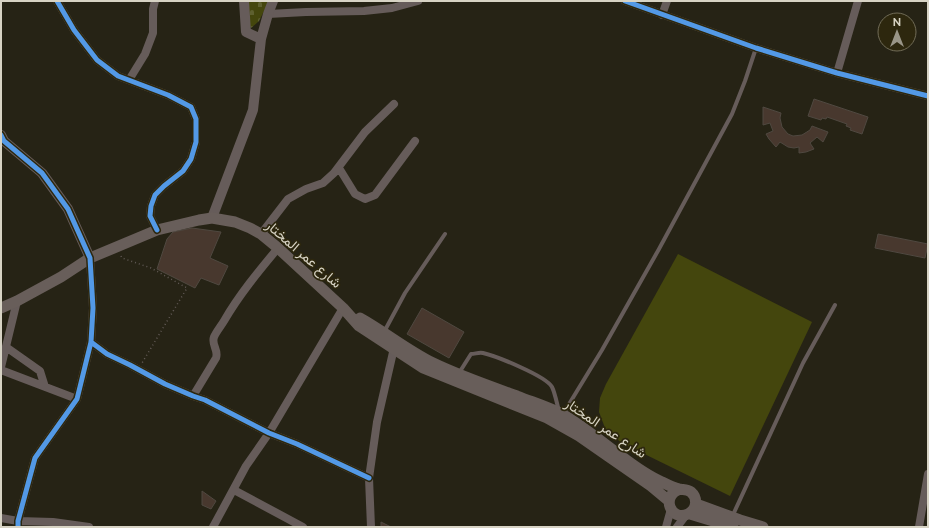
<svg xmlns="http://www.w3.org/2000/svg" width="929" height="528" font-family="Raleway,Vazirmatn,sans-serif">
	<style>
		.green { fill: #44460d }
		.cemetery { fill: url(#cemetery-stones) }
		.building { fill: #48382e; stroke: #4f4840 }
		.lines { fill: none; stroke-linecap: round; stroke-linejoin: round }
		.path { stroke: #625a56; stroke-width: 1.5; stroke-dasharray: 1 3; stroke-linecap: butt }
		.service { stroke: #665c5a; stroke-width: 4 }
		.minor { stroke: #665c5a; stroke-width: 8 }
		.tertiary { stroke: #665c5a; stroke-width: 10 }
		.secondary { stroke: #685e5a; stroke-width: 11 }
		.cycleway-casing { stroke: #2d270e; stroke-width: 8 }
		.cycleway { stroke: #5399e6; stroke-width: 5 }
		.labels { text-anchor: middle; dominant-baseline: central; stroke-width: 3.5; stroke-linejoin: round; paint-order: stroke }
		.street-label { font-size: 14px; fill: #d7d3c4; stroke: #2d270e }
	</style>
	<defs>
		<pattern id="cemetery-stones" width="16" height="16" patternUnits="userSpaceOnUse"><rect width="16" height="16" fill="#44460d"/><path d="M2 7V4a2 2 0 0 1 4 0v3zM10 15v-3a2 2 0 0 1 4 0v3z" fill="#5e602f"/></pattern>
	</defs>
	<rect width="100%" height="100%" fill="#262315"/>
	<path class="green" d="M678 254 812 322 730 496 622 443 614 437 605 428 599 412 600 398 606 384Z"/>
	<path class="cemetery" d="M249 1H269L259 21 251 28 248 22Z"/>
	<path class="building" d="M814 99 868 117 862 134 850 130 851 128 846 126 847 124 827 117 826 119 822 118 821 120 808 116Z
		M763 107 781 113 780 118 782 127 788 134 793 136 802 135 810 130 812 126 828 132 823 142 817 137 810 143 814 149 806 152 799 153V147L794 148 788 147 780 142 776 147 769 139 766 134 773 131 770 123 763 125Z
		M192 228 221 232 210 258 228 266 219 285 201 278 195 288 157 269 167 239 173 232Z
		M878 234 928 244 925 258 875 248Z
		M422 308 464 332 449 358 407 334Z
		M202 491 216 501 211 509 202 505Z
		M381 522 391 527H381Z"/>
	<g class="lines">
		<path class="path" d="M121 256 122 258 151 268 187 288 142 363"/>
		<path class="service" d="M384 332 405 293 445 234
			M459 373 471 354C475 354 479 352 483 353 496 356 546 376 552 387 555 393 557 404 559 411
			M563 414 602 350 659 249 732 114 745 81 756 48
			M732 517 803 363 835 305"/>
		<path class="minor" d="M57 1 74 30 97 60 118 76 168 95 191 107 196 119V142L191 159 183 171 164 186 155 195 151 206 150 216 157 230
			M625 1 756 48 837 73 928 96
			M268 14 306 12 364 11 392 8 418 1
			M662 15 667 1
			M837 73 858 1
			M129 80 145 54 153 33V9L155 1
			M339 168 355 194 365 199 375 195 415 141
			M261 234 288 199 306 189 323 183 334 173 365 132 394 104
			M91 342 107 354 130 365 165 384 193 396 205 400 269 433 297 444 369 478
			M6 347 40 371 45 387
			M1 367 17 301
			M1 370 77 399
			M193 396 216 358C219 350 211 345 214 337 216 332 221 326 224 321 239 295 258 272 278 248
			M234 490 303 527
			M1 518 18 521 53 522 89 527
			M18 527V521L35 458 77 399 91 342 93 308 90 258
			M213 527 246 466 269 433 343 308
			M371 527 369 478 377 422 394 348
			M666 527 671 509
			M677 527 686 515
			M919 527 928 474"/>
		<path class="tertiary" d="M244 1 246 32 261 39
			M1 135 4 141 42 173 68 209 90 258
			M212 218 253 110 261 39 268 14 273 1"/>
		<path class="secondary" d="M1 308 17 301 61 277 90 258 157 230 199 220 212 218 235 222 250 228 261 234 278 248 343 308 359 326 423 368 547 418 579 436 602 452 651 486 669 501
			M360 318C385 332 407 350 433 363 460 376 489 386 517 396 532 402 548 407 562 414 583 426 602 442 621 456 634 466 648 476 662 482 668 485 674 488 679 489 683 490 687 489 691 492 698 498 697 510 688 514 671 522 660 496 680 489
			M696 504 740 520 763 527
			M690 514 733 527"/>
		<defs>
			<path id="cycleway" d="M57 1 74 30 97 60 118 76 168 95 191 107 196 119V142L191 159 183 171 164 186 155 195 151 206 150 216 157 230
				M625 1 756 48 837 73 928 96
				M1 135 4 141 42 173 68 209 90 258 93 308 91 342 77 399 35 458 18 521V527
				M91 342 107 354 130 365 165 384 193 396 205 400 269 433 297 444 369 478"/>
		</defs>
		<use href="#cycleway" class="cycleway-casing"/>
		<use href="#cycleway" class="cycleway"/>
	</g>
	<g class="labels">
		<g class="street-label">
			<text transform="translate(304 254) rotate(41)">شارع عمر المختار</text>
			<text transform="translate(606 428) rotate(34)">شارع عمر المختار</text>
		</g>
	</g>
	<rect width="929" height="528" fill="none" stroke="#d7d3c4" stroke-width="4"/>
	<g transform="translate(897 32)"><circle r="19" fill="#2d270e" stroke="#716c57"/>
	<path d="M0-3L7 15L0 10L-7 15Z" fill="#999587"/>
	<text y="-6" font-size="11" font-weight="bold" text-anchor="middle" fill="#d7d3c4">N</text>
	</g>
</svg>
